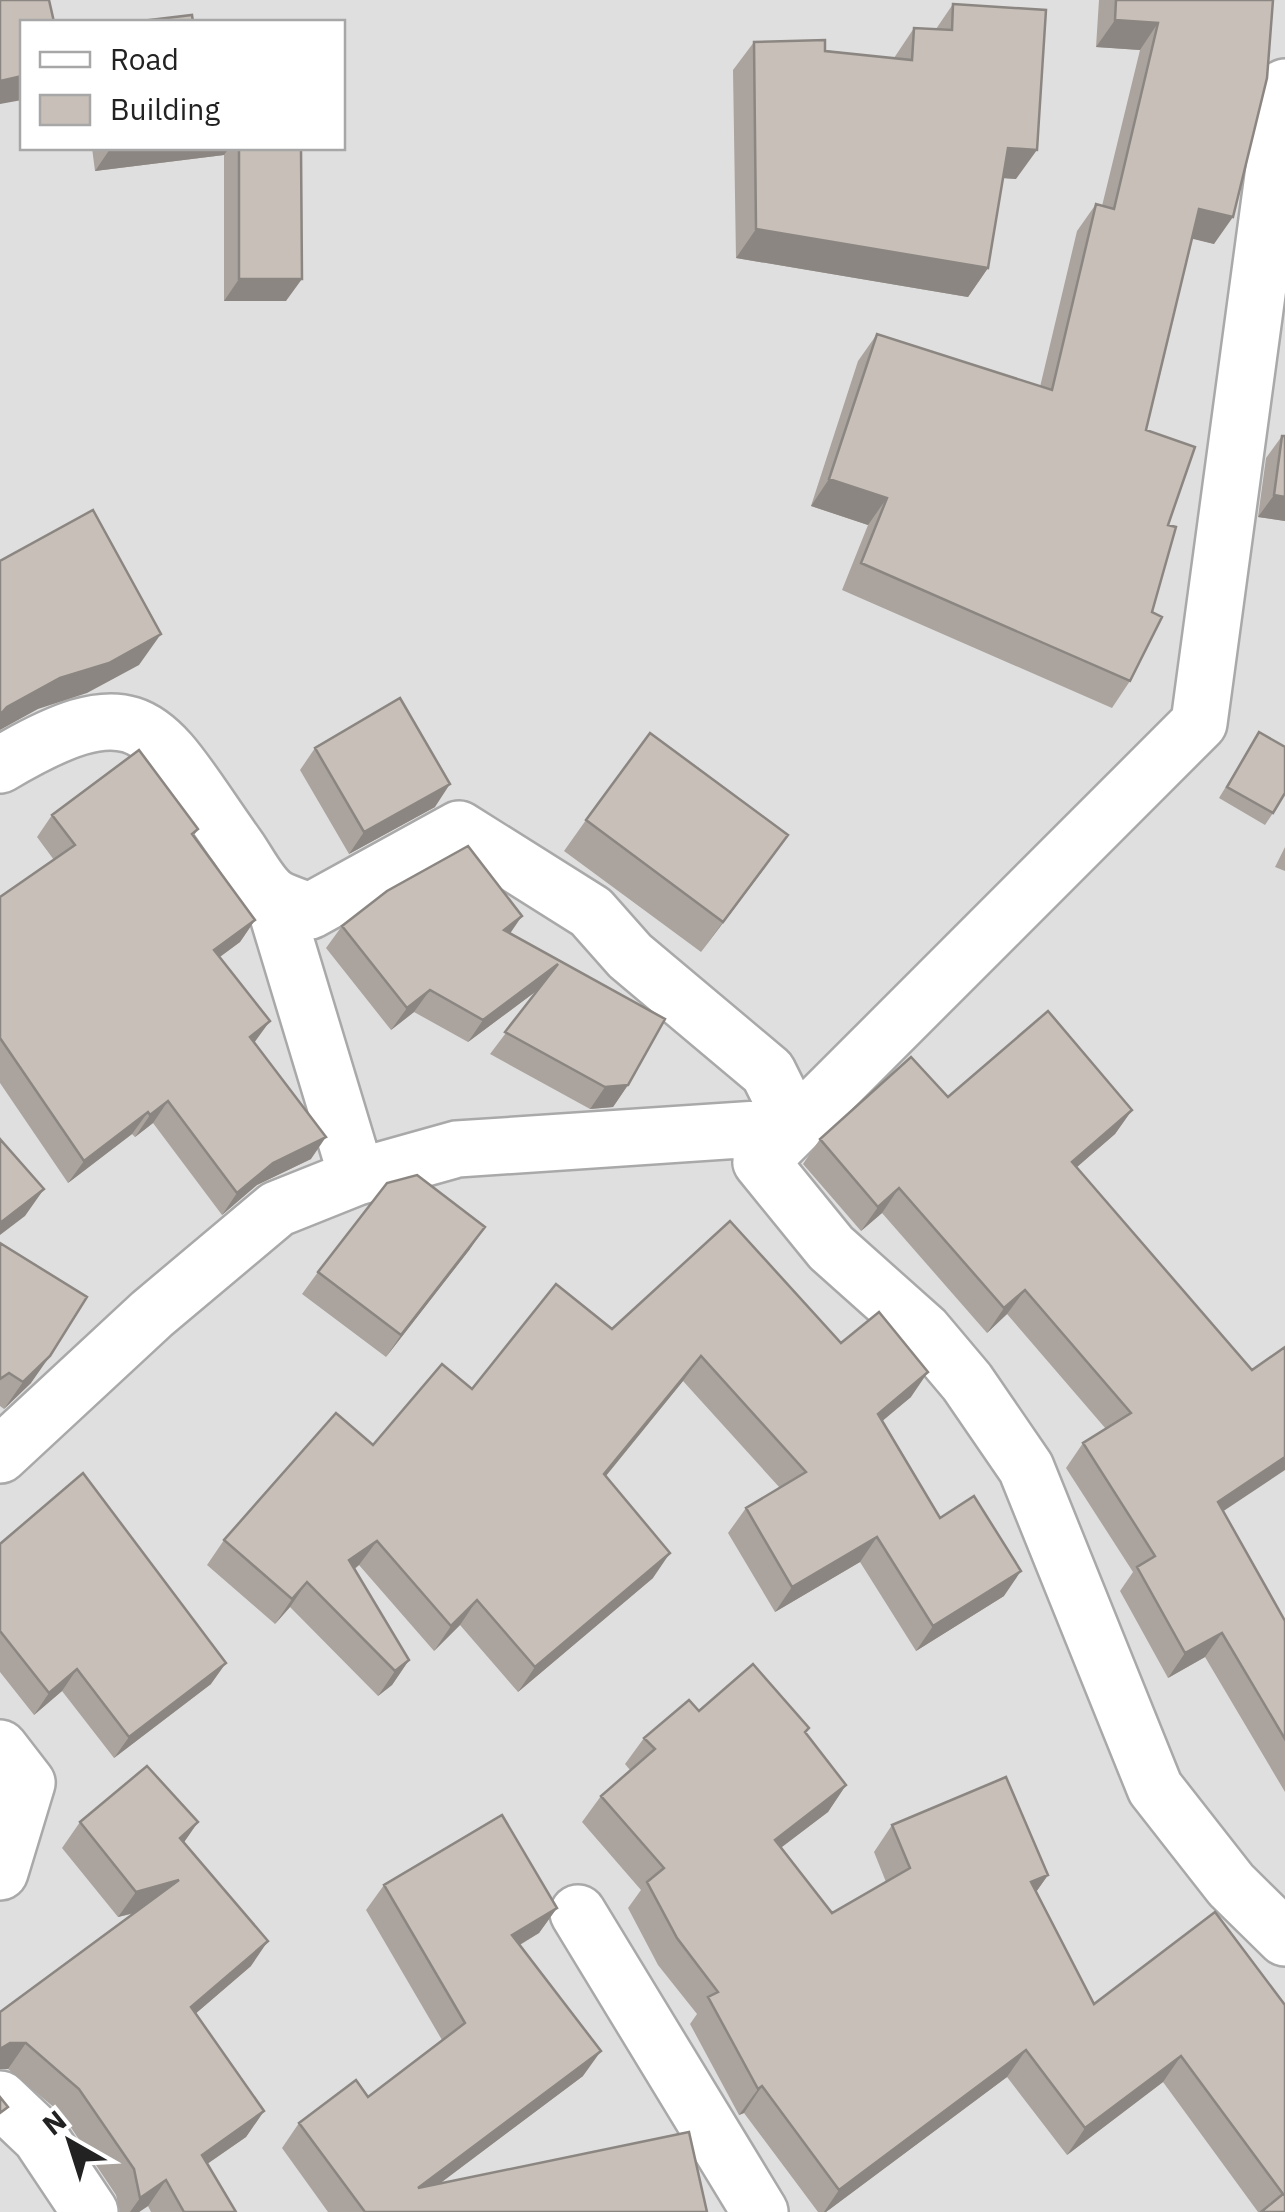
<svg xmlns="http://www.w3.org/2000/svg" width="1285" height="2212" font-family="'IBM Plex Sans',sans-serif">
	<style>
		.residential { fill: #e0dfdf; fill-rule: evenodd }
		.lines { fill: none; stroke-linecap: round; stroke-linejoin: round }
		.minor-casing { stroke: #a9a9a9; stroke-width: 60 }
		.minor { stroke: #fff; stroke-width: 55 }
		.wall { fill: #aba49e }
		.shaded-wall { fill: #8b8681 }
		.building { fill: #c7bfb8; stroke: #8b8681; stroke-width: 2.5 }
	</style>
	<rect width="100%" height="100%" fill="#f2efe9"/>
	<path class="residential" d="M0 0H1285V2212H0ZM22 22H342V148H22Z"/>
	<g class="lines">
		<defs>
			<path id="minor" d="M0 765C148 677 155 733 238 848 248 862 260 887 275 897 285 903 299 907 310 911L459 829 591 912 630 956 768 1072 782 1100 761 1162 831 1248 924 1331 967 1382 1026 1468 1155 1788 1231 1885 1285 1938
				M272 896 357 1177
				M767 1155 1199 723 1285 87
				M0 1455 152 1314 277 1209 357 1177 457 1149 771 1128
				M0 1748 27 1783 0 1872
				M578 1913 760 2212
				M0 2099 40 2137 90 2212"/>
		</defs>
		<use href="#minor" class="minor-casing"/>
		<use href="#minor" class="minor"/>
	</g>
	<path class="wall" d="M1099 0H1273L1214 244 1192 238 1146 430 1168 525 1130 681 1112 708 842 590 868 525 811 506 858 361 877 334 1040 387 1077 231 1096 204 1102 206 1140 50 1096 47Z
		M953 4 1016 179 1003 178 988 268 968 297 736 258 733 70 754 42 894 58 914 28 936 29Z
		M92 148H301L286 301H224V155L95 171Z
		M1282 436H1285V521L1258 517 1266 458Z
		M1259 732 1273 813 1265 825 1219 798Z
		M315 748 435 807 349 854 300 770Z
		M52 815 198 829 193 837 255 920 240 942 220 957 255 1043 311 1159 257 1185 222 1215 153 1123 135 1137 132 1134 68 1183 0 1083V897L54 860 37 837Z
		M586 820 766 866 701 952 564 851Z
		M1285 847V871L1275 867Z
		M342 926 510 933 628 1085 613 1107 590 1109 490 1054 539 989 468 1042 414 1012 391 1030 326 948Z
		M948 1097 1132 1110 1115 1134 1077 1167 1223 1511 1285 1621V1792L1205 1657 1168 1678 1120 1591 1133 1572 1066 1468 1083 1443 1106 1429 1007 1314 987 1333 882 1213 861 1231 803 1164 820 1139Z
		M0 1243 31 1383 4 1409 0 1406Z
		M470 1249 386 1357 302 1294 318 1272Z
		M612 1329 841 1343 911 1397 882 1420 940 1518 1004 1596 916 1651 860 1562 775 1612 728 1533 746 1508 780 1488 683 1381 606 1476 653 1578 518 1692 460 1625 434 1651 359 1565 355 1569 409 1660 392 1685 378 1696 290 1607 275 1624 207 1565 224 1540 373 1445 472 1389Z
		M0 1544 211 1684 114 1758 62 1691 34 1715 0 1672Z
		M809 1728 806 1733 846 1785 828 1812 781 1847 832 1913 886 1882 874 1852 892 1825 1048 1875 1036 1892 1094 2004 1285 2005V2212H1258L1163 2082 1067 2155 1007 2077 826 2212H818L744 2113 739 2115 690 2024 697 2014 658 1965 628 1908 641 1890 582 1822 601 1796 630 1770 625 1764 644 1738Z
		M80 1822H198L184 1842 251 1966 195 2014 264 2111 246 2137 207 2164 236 2212H151L148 2206 139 2212H120L116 2195 62 2114 8 2069H0V2012L135 1913 118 1917 62 1848Z
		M384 1885 557 1908 539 1933 520 1945 583 2076 440 2183 707 2212H328L282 2148 299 2123 368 2097 442 2040 366 1910Z"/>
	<path class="shaded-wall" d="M1115 20 1158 23 1140 50 1096 47Z
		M22 76V100L0 104V81Z
		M121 148H229L224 155 95 171 110 149Z
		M1008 148 1037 150 1016 179 988 177Z
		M1199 209 1233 217 1214 244 1181 236Z
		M756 229 988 268 968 297 736 258Z
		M239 279H302L286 301H224Z
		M829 479 887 498 868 525 811 506Z
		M1274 495 1285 497V521L1258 517Z
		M161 634 139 665 87 693 38 709 0 730V715L7 707 60 678Z
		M450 784 435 807 349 854 364 832Z
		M788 835 766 866 701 952 723 922Z
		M522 916 507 938 504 930Z
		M255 920 240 942 199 972 214 950Z
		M558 964 543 986 468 1042 483 1020Z
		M430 990 414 1012 391 1030 407 1008Z
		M270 1021 254 1043 250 1037Z
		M628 1085 613 1107 590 1109 605 1087Z
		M168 1101 153 1123 135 1137 150 1115Z
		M1132 1110 1115 1134 1055 1186 1072 1162Z
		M148 1112 132 1134 68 1183 84 1161Z
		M326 1137 311 1159 257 1185 222 1215 237 1193 273 1163Z
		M899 1188 882 1213 861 1231 878 1207Z
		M44 1189 25 1216 0 1235V1223Z
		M485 1227 470 1249 386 1357 401 1335Z
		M1025 1290 1007 1314 987 1333 1004 1308Z
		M50 1356 31 1383 4 1409 23 1382Z
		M701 1356 683 1381 587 1499 604 1474Z
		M928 1372 911 1397 861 1439 878 1414Z
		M1285 1457V1470L1201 1526 1218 1502Z
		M877 1537 860 1562 775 1612 792 1587Z
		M377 1541 359 1565 332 1585 349 1560Z
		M670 1553 653 1578 518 1692 535 1667Z
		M1021 1571 1004 1596 916 1651 933 1626Z
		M307 1582 290 1607 275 1624 292 1599Z
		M477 1600 460 1625 434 1651 451 1626Z
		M1222 1633 1205 1657 1168 1678 1185 1653Z
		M409 1660 392 1685 378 1696 395 1671Z
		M226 1663 211 1684 114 1758 129 1737Z
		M77 1669 62 1691 34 1715 49 1693Z
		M846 1785 828 1812 757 1866 775 1840Z
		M198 1822 180 1848V1838Z
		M1048 1875 1029 1902 1031 1882Z
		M179 1880 161 1906 118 1917 136 1892Z
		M557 1908 539 1933 494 1960 512 1935Z
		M268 1941 251 1966 173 2033 191 2007Z
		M10 2043H26L8 2069H0V2049Z
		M1026 2050 1007 2077 826 2212H824L839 2190Z
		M601 2051 583 2076 402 2212 418 2188Z
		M1181 2056 1163 2082 1067 2155 1085 2128Z
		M762 2086 744 2113 739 2115 758 2089Z
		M264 2111 246 2137 184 2180 202 2155Z
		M166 2180 148 2206 139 2212H130L140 2198Z"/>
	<path class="building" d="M0 0H49L54 22H22V76L0 81Z
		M1116 0H1273L1267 78 1233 217 1199 209 1146 430 1195 447 1168 525 1176 527 1152 612 1162 617 1130 681 861 563 887 498 829 479 877 334 1052 390 1096 204 1114 209 1158 23 1115 20Z
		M953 4 1046 10 1037 150 1008 148 988 268 756 229 754 42 825 40V51L912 60 914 28 952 30Z
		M192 15 193 22H133Z
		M239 148H301L302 279H239Z
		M1282 436H1285V497L1274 495Z
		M93 510 161 634 109 663 60 678 7 707 0 715V561Z
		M400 698 450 784 364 832 315 748Z
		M1259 732 1285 747V793L1273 813 1227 787Z
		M650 733 788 835 723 922 586 820Z
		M139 750 198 829 192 834 255 920 214 950 270 1021 250 1037 326 1137 273 1163 237 1193 168 1101 150 1115 148 1112 84 1161 0 1038V897L75 845 52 815Z
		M468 846 522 916 504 930 665 1019 628 1085 605 1087 505 1032 558 964 483 1020 430 990 407 1008 342 926 387 891Z
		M1048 1011 1132 1110 1072 1162 1252 1370 1285 1347V1457L1218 1502 1285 1621V1739L1222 1633 1185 1653 1137 1567 1155 1556 1083 1443 1131 1413 1025 1290 1004 1308 899 1188 878 1207 820 1139 911 1057 948 1097Z
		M0 1139 44 1189 0 1223Z
		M417 1175 485 1227 401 1335 318 1272 387 1183Z
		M730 1221 841 1343 879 1312 928 1372 878 1414 940 1518 974 1496 1021 1571 933 1626 877 1537 792 1587 746 1508 806 1472 701 1356 604 1474 670 1553 535 1667 477 1600 451 1626 377 1541 349 1560 409 1660 395 1671 307 1582 292 1599 224 1540 336 1413 373 1445 442 1364 472 1389 556 1284 612 1329Z
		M0 1243 87 1297 50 1356 23 1382 9 1373 0 1379Z
		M83 1473 226 1663 129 1737 77 1669 49 1693 0 1631V1544Z
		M753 1664 809 1728 805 1732 846 1785 775 1840 832 1913 910 1868 892 1825 1006 1777 1048 1875 1031 1882 1094 2004 1215 1912 1285 2005V2212H1261L1283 2194 1181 2056 1085 2128 1026 2050 839 2190 762 2086 758 2089 708 1997 718 1992 677 1938 647 1882 664 1868 601 1796 655 1749 644 1738 689 1700 699 1711Z
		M147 1766 198 1822 180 1838 268 1941 191 2007 264 2111 202 2155 236 2212H184L166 2180 140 2198 134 2169 79 2089 26 2043H10L0 2049V2012L179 1880 136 1892 80 1822Z
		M502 1815 557 1908 512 1935 601 2051 418 2188 689 2132 707 2212H365L299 2123 356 2080 368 2097 465 2023 384 1885Z
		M0 2097 8 2107 0 2113Z"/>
	<rect x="20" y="20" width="325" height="130" fill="#ffffff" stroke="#a7a7a7" stroke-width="2.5"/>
	<rect x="40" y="52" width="50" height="15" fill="#ffffff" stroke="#a7a7a7" stroke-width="2.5"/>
	<text x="110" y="70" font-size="30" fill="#222222">Road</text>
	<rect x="40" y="95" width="50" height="30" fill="#c7bfb8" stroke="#a7a7a7" stroke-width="2.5"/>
	<text x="110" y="120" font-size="30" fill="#222222">Building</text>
	<g transform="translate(70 2142) rotate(321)" stroke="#ffffff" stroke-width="8" paint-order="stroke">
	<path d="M0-8L18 38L0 25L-18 38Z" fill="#222222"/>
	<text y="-15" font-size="28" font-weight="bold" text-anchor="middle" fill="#222222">N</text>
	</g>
</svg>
